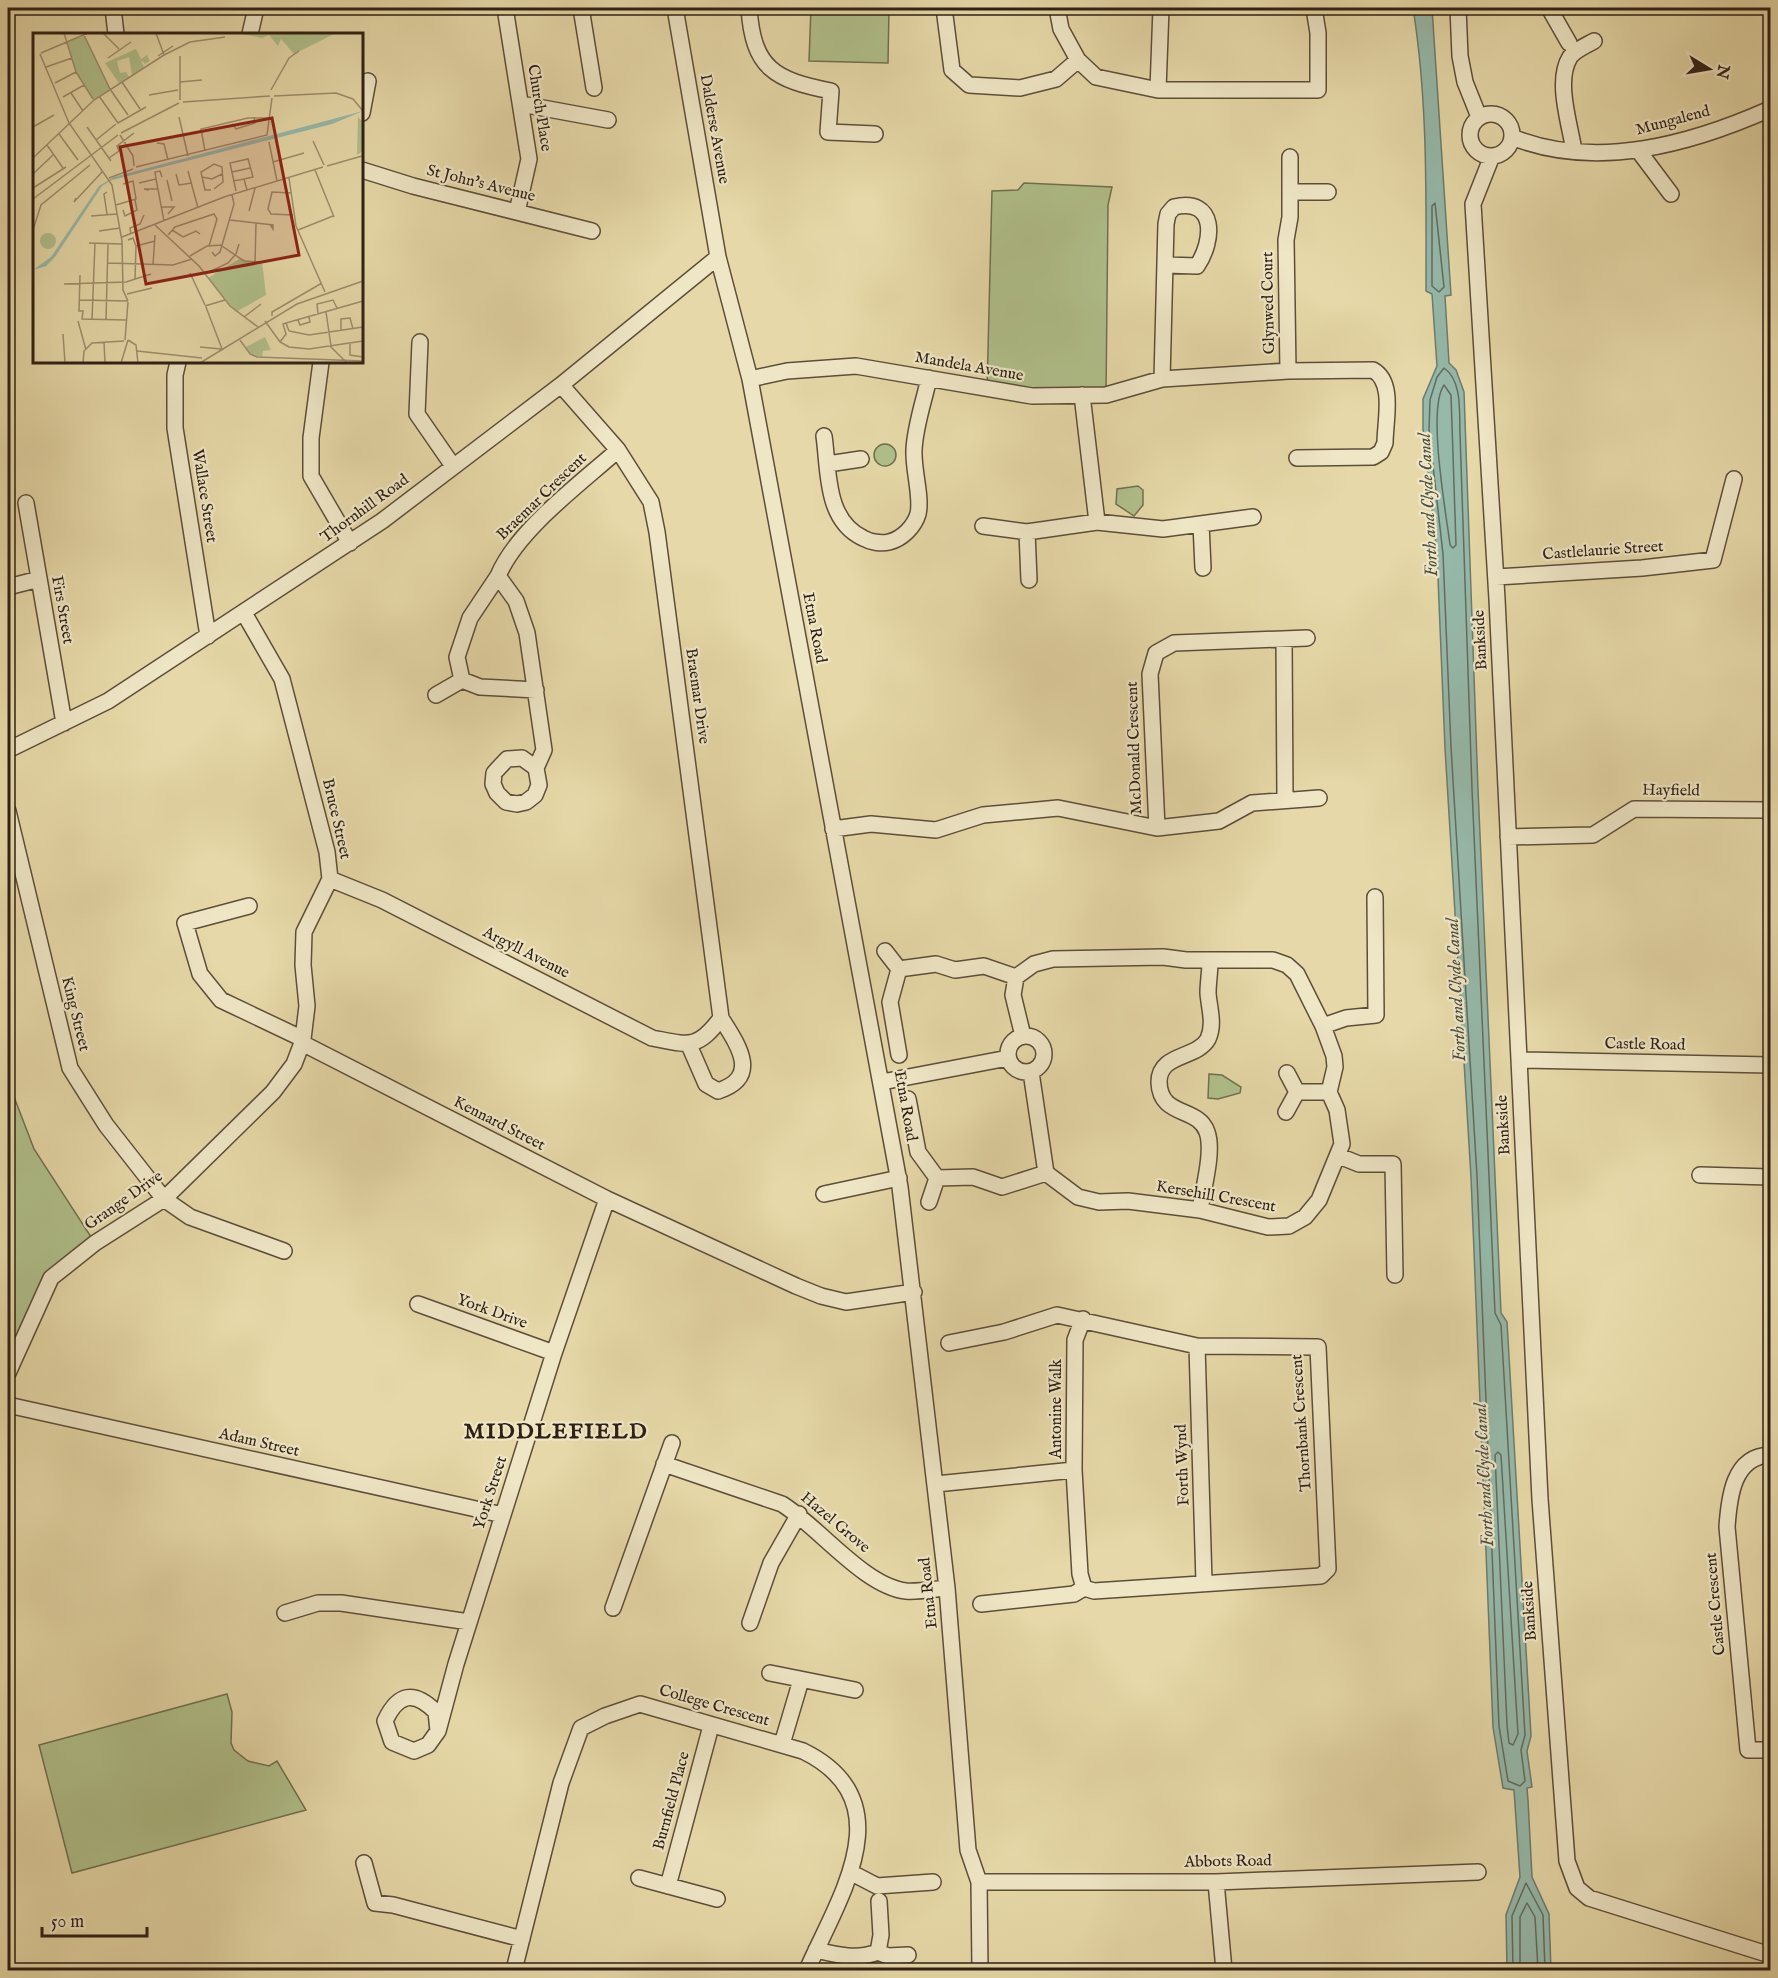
<svg xmlns="http://www.w3.org/2000/svg" width="1778" height="1978" font-family="'IM FELL English',serif">
	<style>
		.green { fill: #b0c08b; stroke: #707050; stroke-width: 1.5 }
		.water { fill: #96b9aa; stroke: #6d7c6f; stroke-width: 1.5 }
		.lines { fill: none; stroke-linecap: round; stroke-linejoin: round }
		.shore { stroke: #626c60; stroke-width: 1.5 }
		.minor-casing { stroke: #5d4e3a; stroke-width: 18 }
		.minor { stroke: #efe6c6; stroke-width: 15 }
		.labels { text-anchor: middle; dominant-baseline: central; stroke-width: 4.5; stroke-linejoin: round; paint-order: stroke }
		.street-label { font-size: 16px; fill: #2f2016; stroke: #efe6c6 }
		.water-label { font-size: 18px; font-style: italic; fill: #4e4e42; stroke: #efe6c6 }
		.district-label { font-size: 22px; font-weight: bold; letter-spacing: 1.5px; fill: #2f2016; stroke: #efe6c6 }
		.inset-road { fill: none; stroke: #9d8e6e; stroke-width: 1.5 }
		.view { fill: #8f2418; fill-opacity: 0.15; stroke: #8f2418; stroke-width: 3 }
		.inset-edge { fill: none; stroke: #2f2016; stroke-width: 3 }
	</style>
	<rect width="100%" height="100%" fill="#e6d8a8"/>
	<filter id="stains"><feTurbulence type="fractalNoise" baseFrequency=".00333" numOctaves="4"/><feColorMatrix values="0 0 0 0 .2 0 0 0 0 .09 0 0 0 0 .02 0 0 0 .5 -.17"/></filter>
	<radialGradient id="worn" r=".72"><stop offset=".6" stop-color="#630" stop-opacity="0"/><stop offset="1" stop-color="#630" stop-opacity=".3"/></radialGradient>
	<path class="green" d="M811 8H889L888 63 809 61Z
		M1024 183 1112 187 1108 205 1106 395 987 390 992 191 1018 190Z
		M874 455a11 11 0 1 1 22 0a11 11 0 1 1-22 0Z
		M1138 486 1143 490V505L1134 516 1116 504 1117 489Z
		M1209 1074 1222 1075 1241 1087 1240 1093 1218 1099 1208 1098Z
		M8 1081 34 1149 95 1243 51 1278 8 1373Z
		M227 1694 232 1712 231 1743 234 1750 248 1761 269 1766 277 1761 306 1810 72 1873 39 1745Z"/>
	<path class="water" d="M1413 8H1432L1451 295 1445 296 1449 363 1456 370 1464 392 1478 789 1501 1313 1507 1322 1531 1736 1527 1751 1532 1787 1527 1788 1528 1800 1532 1877 1549 1914 1551 1970H1507L1506 1915 1520 1877 1514 1790 1503 1788 1493 1727 1471 1177 1445 748 1437 554 1423 430V399L1437 366 1432 294 1426 291C1426 197 1428 101 1413 8Z"/>
	<g class="lines">
		<path class="shore" d="M1435 203 1444 287 1439 292 1432 286V206Z
			M1444 368C1463 381 1459 414 1460 434L1472 789 1495 1313 1501 1325 1525 1735 1521 1750 1525 1781 1520 1786 1508 1781 1499 1726 1477 1176 1451 747 1443 554 1429 430 1430 400 1437 377Z
			M1444 385 1451 395 1456 545 1453 548 1450 545C1446 512 1427 409 1444 385Z
			M1498 1452 1501 1455 1518 1734 1513 1745 1509 1743 1507 1725 1495 1455Z
			M1513 1970 1512 1916 1526 1883 1543 1915 1545 1970
			M1520 1970V1917L1527 1903 1535 1917 1538 1970"/>
		<defs>
			<path id="minor" d="M113 8 116 34
				M505 8 529 159 517 212
				M581 8 594 88
				M675 8 718 257 750 379 900 1187 947 1588 968 1850 979 1882 980 1970
				M749 8C753 69 775 80 831 91L828 132 875 134
				M944 8 952 70 969 85 1020 88 1056 79 1078 60
				M1057 8 1061 29 1078 60 1096 77 1158 90H1318V33L1314 8
				M1458 8 1460 56 1465 82 1479 117
				M1549 8 1569 43
				M250 34 256 8
				M1158 90 1161 8
				M521 104 608 120
				M362 113 368 81
				M1470 135a21 21 0 1 1 42 0a21 21 0 1 1-42 0Z
				M1512 137C1596 171 1691 144 1770 109
				M1638 150 1671 194
				M1574 151C1570 124 1555 81 1570 57 1575 50 1587 45 1594 41
				M1492 156 1473 204 1497 599 1540 1499 1567 1861 1577 1888 1589 1898 1770 1955
				M1290 157V217L1286 240 1288 371 1373 370C1395 382 1385 421 1385 443L1381 452 1373 457 1297 458
				M362 170 413 186 592 231
				M1290 192H1328
				M420 342 417 414 453 466
				M178 362 175 375V428L208 636
				M321 362 311 438V476L350 543
				M750 379 787 371 856 366 1032 396 1106 395 1162 379 1288 371
				M1162 379 1166 224 1168 214 1174 207C1217 197 1214 241 1197 266L1166 265
				M1082 395 1097 522
				M824 436C829 471 825 520 863 538 870 542 881 544 889 542 902 539 914 527 918 514 922 497 913 470 914 450 915 426 924 401 929 378
				M828 464 861 459
				M26 503 64 723
				M1201 524 1203 568
				M983 526 1027 532 1097 522 1163 529 1253 517
				M1027 532 1029 580
				M498 576 470 618 457 657 462 680 480 687 536 690
				M1496 577 1642 568 1713 560 1734 479
				M8 587 39 579
				M244 613 282 679 327 852 330 879 304 932 303 965 307 1006 303 1039
				M1284 639 1285 799
				M436 695 462 680
				M8 750 108 701 382 521 561 385 718 257
				M536 768 522 758 507 759 494 773 493 784 497 793 506 802 517 804 526 802 535 795 539 785 536 768 544 750 527 633 516 601 498 576C517 530 580 484 618 450
				M8 811 70 1068 106 1125 164 1199 190 1217 284 1251
				M1157 828 1150 674 1156 653 1174 643 1307 638
				M833 829 871 824 936 830 983 815 1058 808 1157 828 1219 821 1252 803 1319 798
				M1508 837 1593 835 1634 809 1770 810
				M330 879 382 900 652 1038C689 1045 697 1050 721 1018L657 532 651 502 618 450 561 385
				M249 906 185 923 200 974 221 1000 303 1039 302 1043 607 1199 796 1286 821 1296 846 1302 914 1292
				M885 951 899 969
				M1323 1026 1346 1018 1376 1015 1375 897
				M1008 1054a18 18 0 1 1 36 0a18 18 0 1 1-36 0Z
				M1023 1036 1013 995 1016 977 1034 964 1053 959 1163 957 1186 960H1273L1287 965 1297 974 1323 1026 1334 1056 1335 1067 1329 1092 1337 1110 1342 1144 1319 1200 1305 1217 1289 1226 1268 1227 1200 1210 1128 1201 1099 1202 1078 1197 1046 1173 1031 1072
				M689 1045 706 1084 718 1091C761 1077 738 1045 721 1018
				M899 1055 890 1002 899 969 936 964 955 970 984 966 1016 977
				M1519 1060 1770 1065
				M1287 1073 1297 1092
				M882 1082 1008 1058
				M908 1099 918 1152 937 1178 973 1177 1002 1187 1046 1173
				M1286 1112 1297 1092H1329
				M1339 1156 1359 1164H1393L1395 1275
				M1700 1175 1770 1177
				M824 1194 899 1178
				M929 1202 937 1178
				M1200 1210C1203 1189 1214 1151 1207 1132 1198 1106 1160 1118 1159 1082 1159 1053 1197 1059 1208 1039 1215 1024 1209 1008 1208 993 1208 983 1210 972 1210 961
				M418 1304 554 1353
				M949 1343 1004 1332 1057 1315 1197 1346 1318 1347 1328 1569 1321 1576 1094 1591 1084 1588 1080 1574 1074 1470
				M1197 1346 1204 1582
				M8 1373 51 1278 95 1243 164 1199 273 1092 294 1064 302 1043
				M8 1405 503 1515
				M1770 1455C1733 1456 1729 1498 1727 1527L1748 1750H1770
				M664 1464 782 1504C819 1527 864 1586 906 1591 919 1592 934 1589 947 1588
				M936 1484 1074 1470 1075 1340 1083 1319
				M981 1604 1074 1594 1084 1588
				M613 1608 672 1443
				M285 1613 318 1603H341L469 1622
				M750 1623 771 1563 799 1514
				M770 1673 855 1690
				M438 1731 436 1712C414 1690 398 1693 385 1721L392 1742 414 1751 428 1745 438 1731 456 1664 554 1353 607 1199
				M782 1744 801 1680
				M364 1863 375 1903 393 1905 522 1939
				M850 1872 877 1886 933 1882
				M639 1878 717 1899
				M979 1882H1216L1478 1872
				M1216 1882 1224 1970
				M668 1886 711 1726
				M816 1950C837 1955 857 1960 878 1952L881 1935 879 1901
				M878 1952 888 1956 908 1955
				M514 1970 561 1783 581 1728 605 1716 640 1704 803 1751C905 1801 839 1897 807 1970"/>
		</defs>
		<use href="#minor" class="minor-casing"/>
		<use href="#minor" class="minor"/>
	</g>
	<g class="labels">
		<g class="street-label">
			<text transform="translate(539 108) rotate(81)">Church Place</text>
			<text transform="translate(1673 121) rotate(-15)">Mungalend</text>
			<text transform="translate(714 129) rotate(80)">Dalderse Avenue</text>
			<text transform="translate(481 184) rotate(14)">St John's Avenue</text>
			<text transform="translate(1269 303) rotate(-91)">Glynwed Court</text>
			<text transform="translate(969 367) rotate(10)">Mandela Avenue</text>
			<text transform="translate(204 496) rotate(81)">Wallace Street</text>
			<text transform="translate(542 497) rotate(-44)">Braemar Crescent</text>
			<text transform="translate(365 509) rotate(-36)">Thornhill Road</text>
			<text transform="translate(1603 551) rotate(-4)">Castlelaurie Street</text>
			<text transform="translate(62 610) rotate(80)">Firs Street</text>
			<text transform="translate(814 628) rotate(79)">Etna Road</text>
			<text transform="translate(1481 640) rotate(-93)">Bankside</text>
			<text transform="translate(697 696) rotate(82)">Braemar Drive</text>
			<text transform="translate(1135 748) rotate(-92)">McDonald Crescent</text>
			<text transform="translate(1671 791) rotate(1)">Hayfield</text>
			<text transform="translate(336 819) rotate(77)">Bruce Street</text>
			<text transform="translate(526 953) rotate(27)">Argyll Avenue</text>
			<text transform="translate(75 1014) rotate(76)">King Street</text>
			<text transform="translate(1645 1045) rotate(1)">Castle Road</text>
			<text transform="translate(905 1106) rotate(80)">Etna Road</text>
			<text transform="translate(499 1124) rotate(27)">Kennard Street</text>
			<text transform="translate(1504 1125) rotate(-93)">Bankside</text>
			<text transform="translate(1216 1197) rotate(10)">Kersehill Crescent</text>
			<text transform="translate(124 1201) rotate(-35)">Grange Drive</text>
			<text transform="translate(492 1312) rotate(20)">York Drive</text>
			<text transform="translate(1057 1409) rotate(-90)">Antonine Walk</text>
			<text transform="translate(1302 1423) rotate(-94)">Thornbank Crescent</text>
			<text transform="translate(259 1443) rotate(13)">Adam Street</text>
			<text transform="translate(1183 1465) rotate(-92)">Forth Wynd</text>
			<text transform="translate(491 1493) rotate(-72)">York Street</text>
			<text transform="translate(835 1523) rotate(40)">Hazel Grove</text>
			<text transform="translate(929 1593) rotate(-96)">Etna Road</text>
			<text transform="translate(1716 1604) rotate(-95)">Castle Crescent</text>
			<text transform="translate(1530 1611) rotate(-94)">Bankside</text>
			<text transform="translate(714 1706) rotate(16)">College Crescent</text>
			<text transform="translate(672 1801) rotate(-75)">Burnfield Place</text>
			<text transform="translate(1228 1862) rotate(-1)">Abbots Road</text>
		</g>
		<g class="water-label">
			<text transform="translate(1429 505) rotate(-93)">Forth and Clyde Canal</text>
			<text transform="translate(1457 990) rotate(-93)">Forth and Clyde Canal</text>
			<text transform="translate(1485 1475) rotate(-93)">Forth and Clyde Canal</text>
		</g>
		<g class="district-label">
			<text x="556" y="1432">MIDDLEFIELD</text>
		</g>
	</g>
	<g transform="translate(33 33)">
		<rect width="330" height="330" fill="#e6d8a8"/>
		<path d="M205 0H303L261 21 248 6 245 13 236 2 229 5ZM51 3 77 56 61 67 43 39 34 9ZM103 16 108 26 114 22 117 28 112 31 108 27 111 34 99 42 96 24 84 28 87 40 93 39 96 44 86 50 72 30ZM325 84 330 89V118L324 122ZM7 208a8 8 0 1 1 16 0a8 8 0 1 1-16 0ZM208 225 219 230 229 228 233 262 203 279 175 245ZM232 304 238 317 230 318 229 324 218 322 213 314Z" fill="#b0c08b"/>
		<path d="M330 78 299 91 79 147 69 153 22 224 13 233 0 237 18 224 66 153 81 144Z" fill="#96b9aa"/>
		<path class="inset-road" d="M31 0 43 39 60 66M50 0 77 56 95 82M70 0 86 16M123 0 131 22M8 20 55 0M7 21 36 90 79 152 89 208 90 257 95 268M125 23 140 13M147 23V67M75 25 98 9M13 34 39 25M89 49 107 76M147 49 169 47M22 50 43 39M238 57 256 25 266 18M38 60 50 78M116 62 145 57M66 63 85 90 113 74M241 63 303 60 320 66 330 78M30 64 51 52M150 69 237 63M146 84 155 123M199 91 203 96 222 90 221 84M0 94 21 82M54 94 78 128M88 100 146 70M26 101 45 127M87 102 100 123 101 133M63 107 83 91M280 108 291 132M236 109 244 148M124 110 131 111 135 127M14 112 30 135M172 118 168 96 215 85H238M0 125 61 67 131 22 157 9 192 4M76 125 86 118 84 113 101 100M240 129 271 120M294 133 329 123M103 134 234 102 239 65M282 137 301 184M155 138 165 175M199 139 217 135M0 141 21 121M143 141 146 152 159 150M169 144 179 146 189 141M76 145 100 136M256 145 263 193 292 259M123 146 131 188M134 147 139 168M200 148 211 146 214 157M106 150 123 146 122 139 127 138 129 144M0 155 33 134M116 157 111 156H125M178 157H172L168 139 181 131 189 134 190 149 181 156M203 158 197 130 215 126 220 144 211 146M259 160 239 159 235 176 238 181 260 182M43 165 41 169 70 138M0 166 85 102M83 172 103 166 100 148 90 151M128 174H141L135 181M90 177 92 183 104 177 102 167M216 178 222 155M74 181 71 161 74 159M58 183 84 181M197 187 240 192V196L238 193 240 192M122 192 166 233 197 273 225 294M0 197 8 172 57 132M139 197 150 204 163 198 167 201 164 199M265 197 300 183M66 198 87 195M98 201 97 195 107 191 111 182M135 202 142 194 181 181 184 186 176 213M89 204 191 164 290 134M95 207 100 205 103 213 102 246M56 210 89 211M103 213 122 208M189 213 211 228 228 229M179 219 182 223 187 219 201 171 199 162M157 223 174 213 189 212M75 230 140 232 159 226M222 230 223 190M120 232 122 202M157 240 172 272M172 241 195 230 203 221 206 211M47 242 46 278H50L49 286 93 287M31 251 93 249 118 241M94 261 119 255M46 267 95 268M172 273 192 267M173 274 189 316M293 279 298 313M285 281 284 271 300 267 304 275M239 283V279L289 250M211 284 228 271M59 287 62 210M73 287 75 211M265 287 267 292 277 289 276 284M45 288 53 317M232 288 247 309 256 314 276 316 330 308M256 298 253 290 330 268M256 298 276 302 330 294M308 298V286L317 285 320 296M30 301 32 330M92 307 95 269M95 307 103 312 105 330M207 307 217 321 224 324 330 328M71 309 72 330M247 309 253 301 250 291 253 290M317 311V322L330 324M297 313 314 330M167 314 188 316M104 318 169 325M50 330 51 318 59 310 91 308M88 330 95 307M167 330 264 271 330 248"/>
		<path class="view" d="M239 85 266 222 113 251 87 114Z"/>
		<rect width="330" height="330" class="inset-edge"/>
	</g>
	<rect width="1778" height="1978" fill="none" stroke="#e6d8a8" stroke-width="30"/>
	<rect x="9" y="9" width="1760" height="1960" fill="none" stroke="#2f2016" stroke-width="3"/>
	<rect x="15" y="15" width="1748" height="1948" fill="none" stroke="#2f2016" stroke-width="1.5"/>
	<g transform="translate(1709 69) rotate(101)" stroke="#efe6c6" stroke-width="4.5" paint-order="stroke">
	<path d="M0-4.5L10 22L0 15L-10 22Z" fill="#2f2016"/>
	<text y="-9" font-size="16" font-weight="bold" text-anchor="middle" fill="#2f2016">N</text>
	</g>
	<path d="M42 1927v9h105v-9" fill="none" stroke="#2f2016" stroke-width="3"/>
	<text x="51" y="1927" font-size="18" fill="#2f2016" stroke="#efe6c6" stroke-width="4.5" paint-order="stroke">50 m</text>
	<rect width="100%" height="100%" filter="url(#stains)"/>
	<rect width="100%" height="100%" fill="url(#worn)"/>
</svg>
